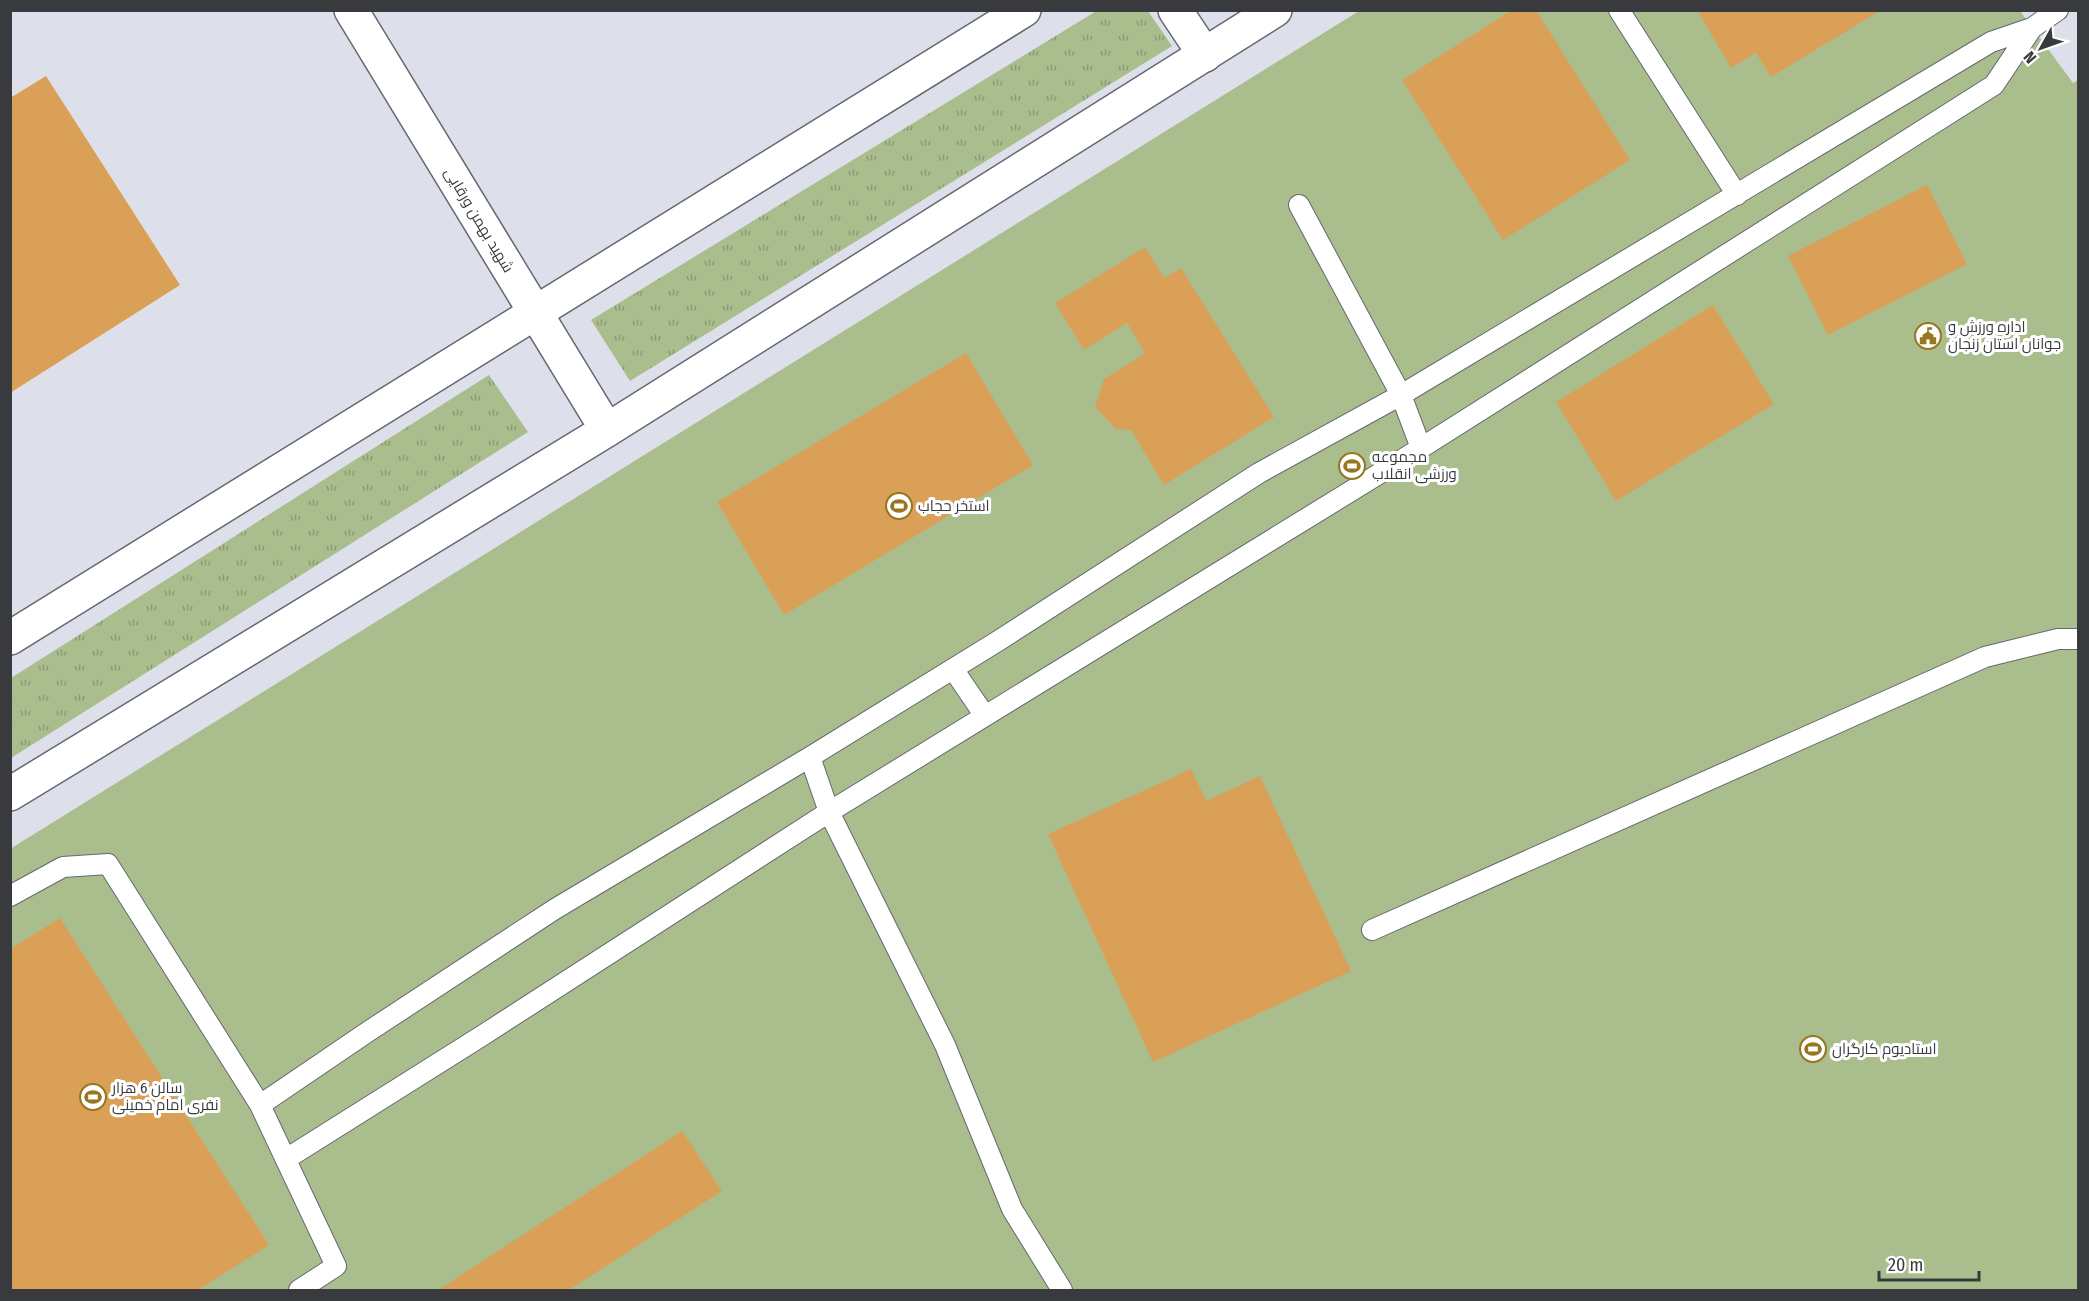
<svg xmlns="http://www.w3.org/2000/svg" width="2089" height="1301" font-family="'Fira Sans Condensed',Cairo,sans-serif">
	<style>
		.grass { fill: url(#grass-tufts) }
		.garden { fill: #a9be8c }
		.building { fill: #dba058 }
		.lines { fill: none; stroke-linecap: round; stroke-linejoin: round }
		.service-casing { stroke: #666871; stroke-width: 22 }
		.minor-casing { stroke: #666871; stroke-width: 36 }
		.tertiary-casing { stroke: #666871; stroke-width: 36 }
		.service { stroke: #fff; stroke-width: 20 }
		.minor { stroke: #fff; stroke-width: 33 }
		.tertiary { stroke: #fff; stroke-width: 33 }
		.labels { text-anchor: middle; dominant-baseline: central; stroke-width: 6; stroke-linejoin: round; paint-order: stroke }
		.street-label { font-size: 15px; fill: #393a3e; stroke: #fff }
		.poi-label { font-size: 15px; fill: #393a3e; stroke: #fff; text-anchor: start }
	</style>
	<defs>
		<pattern id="grass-tufts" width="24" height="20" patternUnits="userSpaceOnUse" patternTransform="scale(1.5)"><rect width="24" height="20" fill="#a9be8c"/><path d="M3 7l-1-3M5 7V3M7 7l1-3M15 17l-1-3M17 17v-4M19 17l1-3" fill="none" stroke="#8b9b74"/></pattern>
	</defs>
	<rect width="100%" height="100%" fill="#dde0ea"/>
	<path class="grass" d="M1098 10 1148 11 1172 46 630 381 591 320Z
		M489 375 528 432 11 758V678Z"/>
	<path class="garden" d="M1359 11H2020L2073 83 2078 80V1290H11L10 849Z"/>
	<path class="building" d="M1512 10H1536L1630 160 1503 240 1402 80Z
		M1697 10H1881L1771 77 1756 53 1731 68Z
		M46 76 180 285 10 393V98Z
		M1927 185 1967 264 1828 335 1788 256Z
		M1145 247 1164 278 1181 268 1274 417 1164 485 1131 430 1116 429 1095 407 1104 379 1145 353 1127 323 1084 350 1055 303Z
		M1713 305 1774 404 1616 501 1556 402Z
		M966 353 1033 465 784 615 717 502Z
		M1191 769 1206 801 1260 776 1351 971 1153 1062 1048 834Z
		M60 918 269 1245 198 1290H10V949Z
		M682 1131 722 1191 569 1290H438Z"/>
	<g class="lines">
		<defs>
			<path id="service" d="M1619 10 1737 195
				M1299 205 1401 395 1421 448
				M953 669 985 716
				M810 757 829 812 945 1045 1012 1209 1062 1290
				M10 896 63 867 108 864 260 1105 336 1266 299 1290
				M1372 930 1985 657 2058 639H2078
				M260 1105 369 1031 555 909 810 757 998 641 1259 473 1401 395 1991 42 2032 28 2058 10
				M286 1159 480 1037 829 812 1421 448 1994 85 2032 28"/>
			<path id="minor" d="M1175 10 1205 55"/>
			<path id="tertiary" d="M351 10 607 430
				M10 638 1024 10
				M10 794 607 430 1275 10"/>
		</defs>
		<use href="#service" class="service-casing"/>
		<use href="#minor" class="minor-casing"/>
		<use href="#tertiary" class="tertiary-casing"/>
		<use href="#service" class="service"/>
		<use href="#minor" class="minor"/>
		<use href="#tertiary" class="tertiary"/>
	</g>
	<defs>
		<symbol id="civic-ring" viewBox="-11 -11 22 22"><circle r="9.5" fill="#fff" stroke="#98751f" stroke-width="1.5"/><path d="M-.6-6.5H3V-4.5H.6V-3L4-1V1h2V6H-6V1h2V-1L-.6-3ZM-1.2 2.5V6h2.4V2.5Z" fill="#98751f"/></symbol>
		<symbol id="stadium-ring" viewBox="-11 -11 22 22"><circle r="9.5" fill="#fff" stroke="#98751f" stroke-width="1.5"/><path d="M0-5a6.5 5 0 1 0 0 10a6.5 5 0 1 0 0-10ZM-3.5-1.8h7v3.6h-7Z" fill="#98751f"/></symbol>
	</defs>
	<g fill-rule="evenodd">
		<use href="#civic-ring" x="1913" y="321" width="30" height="30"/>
		<use href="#stadium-ring" x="1337" y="451" width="30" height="30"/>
		<use href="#stadium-ring" x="884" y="491" width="30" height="30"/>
		<use href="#stadium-ring" x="1798" y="1034" width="30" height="30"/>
		<use href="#stadium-ring" x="78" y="1082" width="30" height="30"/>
	</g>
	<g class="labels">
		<g class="street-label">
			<text transform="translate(479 220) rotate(59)">شهید بهمن ورقایی</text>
		</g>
		<g class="poi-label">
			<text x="1948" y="327">اداره ورزش و<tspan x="1948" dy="17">جوانان استان زنجان</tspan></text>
			<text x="1372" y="457">مجموعه<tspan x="1372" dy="17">ورزشی انقلاب</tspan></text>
			<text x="918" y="506">استخر حجاب</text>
			<text x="1832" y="1049">استادیوم کارگران</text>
			<text x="112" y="1088">سالن 6 هزار<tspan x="112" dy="17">نفری امام خمینی</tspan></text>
		</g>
	</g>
	<rect width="2089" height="1301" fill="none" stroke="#393a3e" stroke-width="24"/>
	<g transform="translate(2041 48) rotate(230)" stroke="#ffffff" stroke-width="4.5" paint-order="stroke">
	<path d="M0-4.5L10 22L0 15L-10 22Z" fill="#393a3e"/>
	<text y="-9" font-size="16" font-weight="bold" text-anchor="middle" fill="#393a3e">N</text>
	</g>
	<path d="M1879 1271v9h100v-9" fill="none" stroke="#393a3e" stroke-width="3"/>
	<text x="1888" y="1271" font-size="18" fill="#393a3e" stroke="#ffffff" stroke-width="4.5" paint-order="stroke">20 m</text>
</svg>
